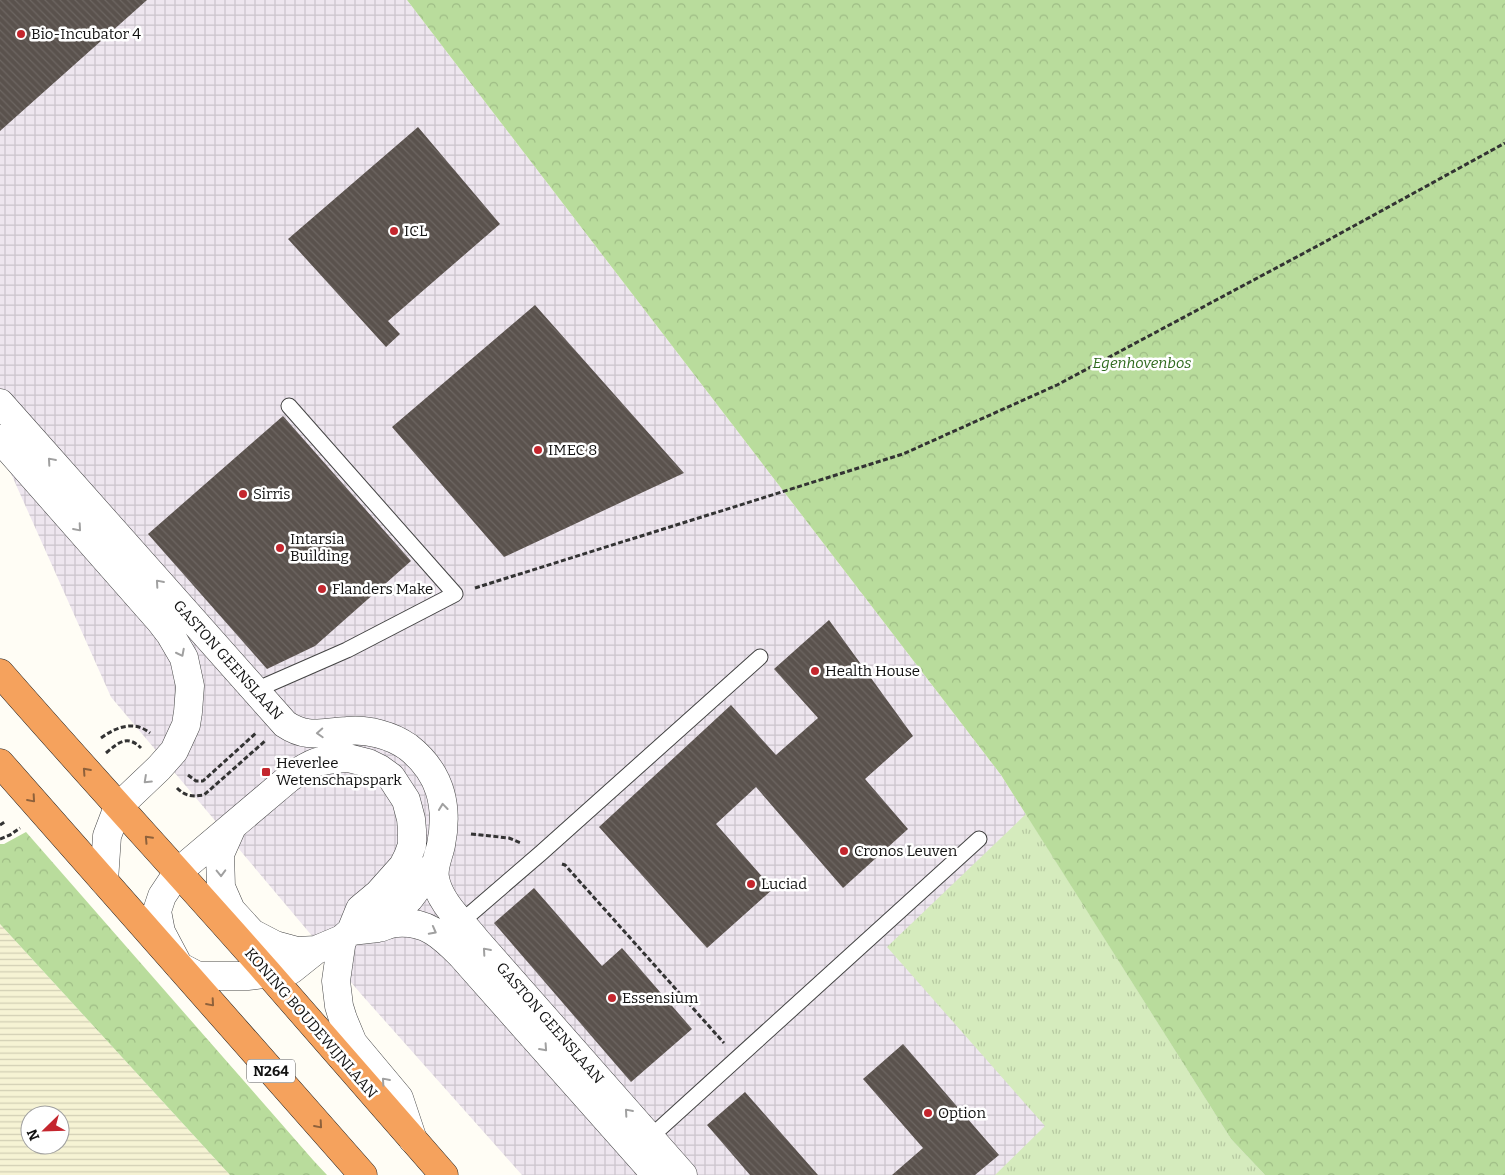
<svg xmlns="http://www.w3.org/2000/svg" width="1505" height="1175" font-family="Bitter,serif">
	<style>
		.industrial { fill: url(#industrial-grid) }
		.farmland { fill: url(#farmland-rules); fill-rule: evenodd }
		.grass { fill: url(#grass-tufts) }
		.forest { fill: url(#forest-crowns) }
		.building { fill: url(#building-back-hatch) }
		.lines { fill: none; stroke-linecap: round; stroke-linejoin: round }
		.lane-casing { stroke: #444; stroke-width: 17 }
		.street-casing { stroke: #444; stroke-width: 29 }
		.highway-casing { stroke: #222; stroke-width: 29 }
		.path { stroke: #333; stroke-width: 3; stroke-dasharray: 5 2.5; stroke-linecap: butt }
		.lane { stroke: #fff; stroke-width: 15 }
		.street { stroke: #fff; stroke-width: 28 }
		.highway { stroke: #f5a25d; stroke-width: 28 }
		.oneway { stroke: #a0a0a0 }
		.oneway2 { stroke: #8e613b }
		.poi-dot { fill: #c4262e; stroke: #fff; stroke-width: 2 }
		.labels { text-anchor: middle; dominant-baseline: central; stroke-width: 5; stroke-linejoin: round; paint-order: stroke }
		.shield { fill: #fff; stroke: #585858; stroke-width: 1 }
		.shield-label { font-size: 14px; font-weight: bold; fill: #111 }
		.poi-label { font-size: 15px; fill: #111; stroke: #fff; text-anchor: start }
		.park-label { font-size: 15px; font-style: italic; fill: #2f6b1f; stroke: #fff }
		.street-label { font-size: 15px; fill: #111; stroke: #fff }
	</style>
	<defs>
		<pattern id="industrial-grid" width="8" height="8" patternUnits="userSpaceOnUse" patternTransform="scale(1.25)"><rect width="8" height="8" fill="#eee6ef"/><path d="M0 4h8M4 0v8" fill="none" stroke="#cbc4cc"/></pattern>
		<pattern id="farmland-rules" width="6" height="5" patternUnits="userSpaceOnUse" patternTransform="scale(1.25)"><rect width="6" height="5" fill="#f6f3d4"/><path d="M0 2.5h6" fill="none" stroke="#d2cfb5"/></pattern>
		<pattern id="grass-tufts" width="24" height="20" patternUnits="userSpaceOnUse" patternTransform="scale(1.25)"><rect width="24" height="20" fill="#d5ebbd"/><path d="M3 7l-1-3M5 7V3M7 7l1-3M15 17l-1-3M17 17v-4M19 17l1-3" fill="none" stroke="#b6c8a1"/></pattern>
		<pattern id="forest-crowns" width="20" height="18" patternUnits="userSpaceOnUse" patternTransform="scale(1.25)"><rect width="20" height="18" fill="#b9dc9c"/><path d="M2 6a3 3 0 1 1 6 0M12 15a3 3 0 1 1 6 0" fill="none" stroke="#9ebc85"/></pattern>
		<pattern id="building-back-hatch" width="6" height="6" patternUnits="userSpaceOnUse" patternTransform="scale(1.25)"><rect width="6" height="6" fill="#5a524d"/><path d="M-1 5l2 2M0 0l6 6M5-1l2 2" fill="none" stroke="#6d6662"/></pattern>
	</defs>
	<rect width="100%" height="100%" fill="#fffdf5"/>
	<path class="industrial" d="M0 0H407L1001 775 1231 1139 1265 1175H522L361 994 111 697 0 449Z"/>
	<path class="farmland" d="M0 924 230 1175H0ZM30 1115H60V1145H30Z"/>
	<path class="grass" d="M1026 814 1231 1139 1265 1175H995L1045 1126 887 947Z"/>
	<path class="forest" d="M407 0H1505V1175H1265L1231 1139 1001 775Z
		M26 832 313 1160 327 1175H230L0 924V844H4Z"/>
	<path class="building" d="M0 0H147L0 131Z
		M418 127 500 224 388 321 400 334 386 347 288 239Z
		M535 305 684 473 504 557 392 427Z
		M283 416 411 561 315 646 267 669 148 534Z
		M829 620 913 736 865 779 908 829 843 888 756 787 716 824 773 889 707 948 599 827 731 705 776 755 818 718 774 669Z
		M534 888 602 966 622 948 692 1029 631 1082 494 923Z
		M903 1044 999 1155 975 1175H892L923 1148 863 1079Z
		M745 1092 818 1175H750L707 1125Z"/>
	<g class="lines">
		<defs>
			<path id="lane" d="M267 685 347 650 455 594 289 406
				M461 922 541 853 760 657
				M645 1142 979 839"/>
			<path id="street" d="M0 403 285 724C307 739 322 732 347 731 367 729 391 735 408 747 440 772 449 805 441 845 439 855 433 867 435 878 439 902 462 922 476 940L683 1175
				M0 439 160 621 170 634 184 658 190 686 188 712 186 725 174 751 159 768 118 807 107 836 104 881
				M348 758 368 763 380 769 391 777 406 800 411 819 412 830V845L408 856 403 866 378 894 360 909 351 931 342 939 316 950 291 970 249 976H198L179 966 161 932 157 911 162 896 178 872 288 779C313 761 317 760 348 758Z
				M232 827 220 854 221 887 231 910 252 933 275 945 297 951 316 950
				M380 927 409 899 436 863
				M351 931C360 930 369 929 378 928 384 927 390 923 397 923 426 921 441 935 460 954L656 1175
				M342 939 336 981 339 1006 343 1019 353 1043 399 1098 413 1140"/>
			<path id="highway" d="M0 673C88 774 179 872 267 972 326 1040 385 1108 444 1175
				M0 763 363 1175"/>
		</defs>
		<use href="#lane" class="lane-casing"/>
		<use href="#street" class="street-casing"/>
		<use href="#highway" class="highway-casing"/>
		<path class="path" d="M475 588 903 454 1057 385 1321 244 1505 143
			M101 738C116 727 134 720 150 733
			M106 753C118 743 127 734 141 748
			M188 775 196 781H203L256 733
			M177 788C185 796 192 797 204 795L265 741
			M0 825 6 821
			M471 834 509 838 521 843
			M0 839 10 835 20 828
			M562 864 565 865 724 1043"/>
		<use href="#lane" class="lane"/>
		<use href="#street" class="street"/>
		<use href="#highway" class="highway"/>
	</g>
	<defs><path id="oneway-chevron" d="M-2-3.5L2.5 0L-2 3.5" fill="none" stroke-width="1.6" stroke-linecap="round" stroke-linejoin="round" transform="scale(1.25)"/></defs>
	<g class="oneway">
		<use href="#oneway-chevron" transform="translate(51 461) rotate(-131)"/>
		<use href="#oneway-chevron" transform="translate(78 528) rotate(49)"/>
		<use href="#oneway-chevron" transform="translate(159 583) rotate(-131)"/>
		<use href="#oneway-chevron" transform="translate(181 653) rotate(63)"/>
		<use href="#oneway-chevron" transform="translate(320 733) rotate(177)"/>
		<use href="#oneway-chevron" transform="translate(147 780) rotate(137)"/>
		<use href="#oneway-chevron" transform="translate(443 807) rotate(-96)"/>
		<use href="#oneway-chevron" transform="translate(221 873) rotate(89)"/>
		<use href="#oneway-chevron" transform="translate(433 931) rotate(28)"/>
		<use href="#oneway-chevron" transform="translate(486 951) rotate(-131)"/>
		<use href="#oneway-chevron" transform="translate(544 1048) rotate(48)"/>
		<use href="#oneway-chevron" transform="translate(385 1081) rotate(-131)"/>
		<use href="#oneway-chevron" transform="translate(628 1112) rotate(-131)"/>
	</g>
	<g class="oneway2">
		<use href="#oneway-chevron" transform="translate(86 771) rotate(-132)"/>
		<use href="#oneway-chevron" transform="translate(32 799) rotate(49)"/>
		<use href="#oneway-chevron" transform="translate(148 839) rotate(-133)"/>
		<use href="#oneway-chevron" transform="translate(211 1003) rotate(49)"/>
		<use href="#oneway-chevron" transform="translate(319 1125) rotate(49)"/>
	</g>
	<g class="poi-dot">
		<circle cx="21" cy="34" r="5"/>
		<circle cx="394" cy="231" r="5"/>
		<circle cx="538" cy="450" r="5"/>
		<circle cx="243" cy="494" r="5"/>
		<circle cx="280" cy="548" r="5"/>
		<circle cx="322" cy="589" r="5"/>
		<circle cx="815" cy="671" r="5"/>
		<rect x="261" y="767" width="10" height="10" rx="2.5"/>
		<circle cx="844" cy="851" r="5"/>
		<circle cx="751" cy="884" r="5"/>
		<circle cx="612" cy="998" r="5"/>
		<circle cx="928" cy="1113" r="5"/>
	</g>
	<g class="labels">
		<rect class="shield" x="247" y="1059.5" width="48" height="23" rx="4"/>
		<g class="shield-label">
			<text x="271" y="1071">N264</text>
		</g>
		<g class="poi-label">
			<text x="31" y="34">Bio-Incubator 4</text>
			<text x="404" y="231">ICL</text>
			<text x="548" y="450">IMEC 8</text>
			<text x="253" y="494">Sirris</text>
			<text x="290" y="539">Intarsia<tspan x="290" dy="17">Building</tspan></text>
			<text x="332" y="589">Flanders Make</text>
			<text x="825" y="671">Health House</text>
			<text x="276" y="763">Heverlee<tspan x="276" dy="17">Wetenschapspark</tspan></text>
			<text x="854" y="851">Cronos Leuven</text>
			<text x="761" y="884">Luciad</text>
			<text x="622" y="998">Essensium</text>
			<text x="938" y="1113">Option</text>
		</g>
		<g class="park-label">
			<text x="1142" y="363">Egenhovenbos</text>
		</g>
		<g class="street-label">
			<text transform="translate(228 660) rotate(48)">GASTON GEENSLAAN</text>
			<text transform="translate(311 1023) rotate(49)">KONING BOUDEWIJNLAAN</text>
			<text transform="translate(550 1023) rotate(49)">GASTON GEENSLAAN</text>
		</g>
	</g>
	<g transform="translate(45 1130) rotate(247)"><circle r="24" fill="#ffffff" stroke="#a0a0a0"/>
	<path d="M0-4L9 19L0 12L-9 19Z" fill="#c4262e"/>
	<text y="-8" font-size="14" font-weight="bold" text-anchor="middle" fill="#111111">N</text>
	</g>
</svg>
